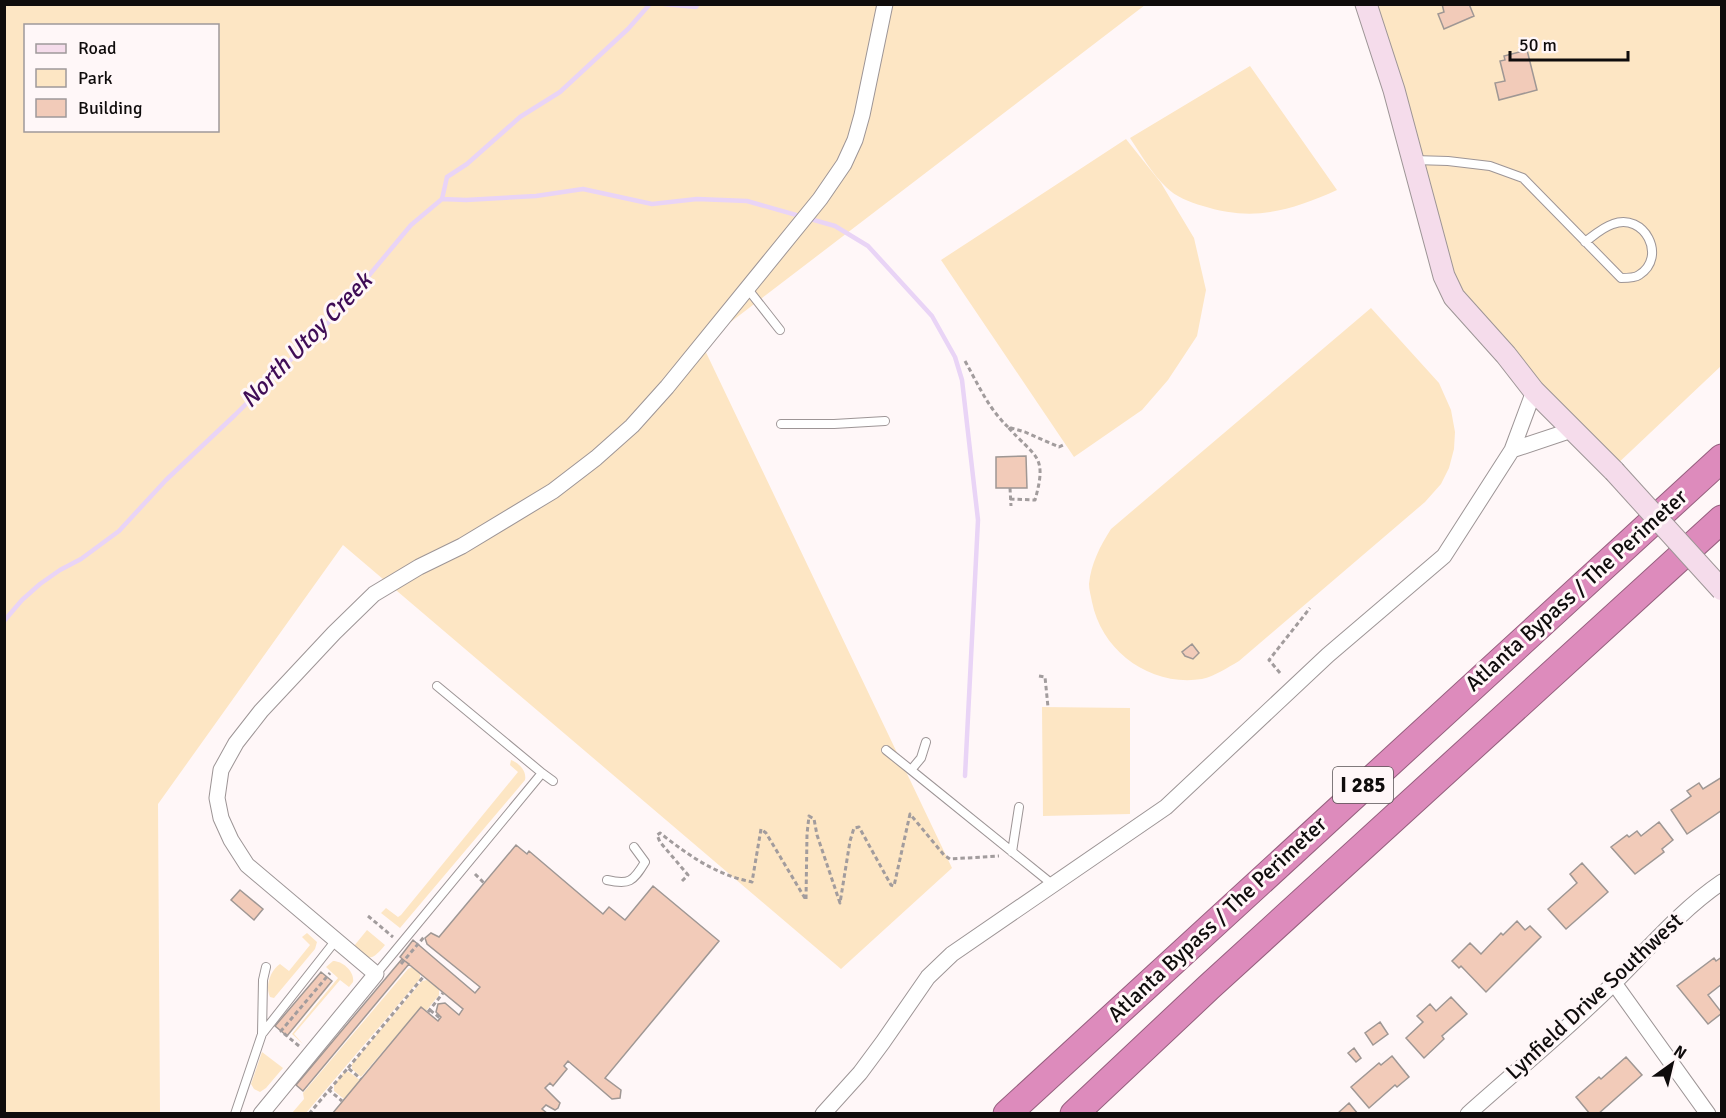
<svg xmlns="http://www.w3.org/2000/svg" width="1726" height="1118" font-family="Signika,sans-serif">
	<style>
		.green { fill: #fde6c4; fill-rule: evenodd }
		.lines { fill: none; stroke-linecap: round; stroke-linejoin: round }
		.stream { stroke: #e9d4f6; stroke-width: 4.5 }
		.building { fill: #f2cbb9; stroke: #9f9794; stroke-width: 1.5 }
		.lane-casing { stroke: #9d9596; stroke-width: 10 }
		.street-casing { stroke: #9d9596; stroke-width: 17 }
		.secondary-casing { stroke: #9d9596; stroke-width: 23 }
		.highway-casing { stroke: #955f7e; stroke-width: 29 }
		.path { stroke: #a29c9d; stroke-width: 3; stroke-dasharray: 4.5 3; stroke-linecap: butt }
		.lane { stroke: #fff; stroke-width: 8 }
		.street { stroke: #fff; stroke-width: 15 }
		.secondary { stroke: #f5dceb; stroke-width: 21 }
		.highway { stroke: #dd8bbc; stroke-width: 27 }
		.secondary-bridge-casing { stroke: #9d9596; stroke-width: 23; stroke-linecap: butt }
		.secondary-bridge { stroke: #f5dceb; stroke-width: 21 }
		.labels { text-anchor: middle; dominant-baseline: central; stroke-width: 6; stroke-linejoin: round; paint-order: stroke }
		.shield { fill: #fff7f8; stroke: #575253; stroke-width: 1.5 }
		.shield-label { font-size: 21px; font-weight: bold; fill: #0f0c0c }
		.street-label { font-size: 22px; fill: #0f0c0c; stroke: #fff7f8 }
		.water-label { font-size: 24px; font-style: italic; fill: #3f0c56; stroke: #fff7f8 }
	</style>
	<rect width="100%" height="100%" fill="#fff7f8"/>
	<path class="green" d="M5 5H1145L702 344 952 868 841 969 343 545 158 804 160 1113 5 1114ZM26 26H218V130H26Z
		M1366 5H1721V366L1614 467 1445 299Z
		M1250 66 1337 190C1290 211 1253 222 1203 206 1189 202 1176 197 1166 187 1153 175 1140 153 1130 138Z
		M1126 139 1161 183 1194 238 1206 290 1197 336 1168 380 1142 410 1074 457 941 260Z
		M1371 308 1439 383 1451 410 1455 432 1454 449 1449 468 1441 484 1425 502 1239 661C1227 668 1215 676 1202 679 1151 687 1102 652 1092 602 1091 596 1089 590 1089 584 1091 564 1100 546 1111 529Z
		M1042 707 1130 708V814L1043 816Z
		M511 760C519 763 527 771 525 780L400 928 381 913 386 908 398 917 401 915 518 772 510 765Z
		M367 930 385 945C372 961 368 962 354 946Z
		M307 933 317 942 315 949 274 998 270 997C265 986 270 971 280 964L289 971 310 945 302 937Z
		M333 961C343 961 355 972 353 982L349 987 340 980 294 1034 303 1044 292 1034 338 978 326 967Z
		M412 967 420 974V979L306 1113H292L304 1099 303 1093 408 969Z
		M427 980 439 989V995L426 1011 421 1007 361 1077 352 1069V1064L422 981Z
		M262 1052 283 1068 266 1088 260 1092 254 1089 251 1084Z
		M345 1071 349 1072 360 1080 344 1099 334 1091V1085Z"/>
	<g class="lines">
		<path class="stream" d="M664 4 696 7 698 4
			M442 199 466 200 536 196 583 189 652 204 697 199 747 201 835 226 868 246 932 316 955 357 962 380 978 520 965 776
			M4 621 22 600 40 584 60 570 81 559 119 531 166 480 235 415 336 315 411 225 442 199 447 177 467 164 520 117 560 92 628 29 650 4"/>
	</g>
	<path class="building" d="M1442 4H1469L1474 16 1444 29 1438 14 1444 12Z
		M1527 50 1537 90 1499 100 1495 83 1505 81 1500 61 1505 60 1504 56Z
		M1026 456 1027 488H996V457Z
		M1192 644 1199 653 1193 659 1185 656 1182 652Z
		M1722 777V810L1687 834 1671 810 1691 796 1687 791 1699 783 1703 789Z
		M1659 822 1673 840 1662 849 1664 852 1635 874 1611 847 1627 835 1629 837 1637 831 1641 836Z
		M516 845 527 854 529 851 603 914 609 907 625 920 653 886 719 941 605 1078 621 1090 620 1098 612 1099 568 1061 564 1066 567 1069 553 1086 550 1083 545 1088 560 1103 558 1108 555 1110 546 1105 542 1109 548 1114H332L421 1007 438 1021 441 1017 436 1012 438 1004 445 1003 459 1015 463 1009 400 957 413 940 475 993 480 987 427 944 425 938 431 933 439 937Z
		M516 845 527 854 529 851 603 914 609 907 625 920 653 886 719 941 605 1078 621 1090 620 1098 612 1099 568 1061 564 1066 567 1069 553 1086 550 1083 545 1088 560 1103 558 1108 555 1110 546 1105 542 1109 548 1114H332L421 1007 438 1021 441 1017 436 1012 438 1004 445 1003 459 1015 463 1009 400 957 413 940 475 993 480 987 427 944 425 938 431 933 439 937Z
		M1582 863 1608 892 1566 929 1548 909 1577 883 1570 874Z
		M240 890 263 909 254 920 231 900Z
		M1517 921 1525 930 1530 926 1541 937 1486 992 1461 966 1459 968 1452 961 1470 943 1481 954 1501 933 1503 935Z
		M1722 957V984L1708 995 1722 1013 1708 1024 1677 986 1714 958 1716 961Z
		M402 959 409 964 303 1091 296 1085Z
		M321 972 332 981 287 1036 275 1026Z
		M1451 997 1467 1014 1442 1036 1444 1039 1424 1058 1406 1038 1423 1022 1417 1016 1430 1004 1436 1011Z
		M1380 1022 1388 1034 1373 1045 1365 1033Z
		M1354 1048 1361 1058 1356 1062 1348 1053Z
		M1392 1056 1409 1077 1397 1087 1395 1085 1369 1108 1351 1087 1379 1063 1381 1065Z
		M1626 1057 1642 1075 1598 1114H1590L1576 1097 1599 1077 1601 1079Z
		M1349 1103 1358 1114H1337Z"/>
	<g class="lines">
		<defs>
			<path id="lane" d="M1414 160 1448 161 1490 166 1523 178 1621 278C1627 278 1635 278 1639 275 1668 257 1644 212 1613 224 1603 227 1593 236 1585 242
				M747 288 780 330
				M781 424H834L885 421
				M926 742 921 758 911 770 1052 884
				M886 750 911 770
				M542 773 553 781
				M1012 852 1019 807
				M607 880C629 885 633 882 645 862L634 847
				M376 974 542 773 437 686
				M262 1034 263 980 266 967
				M235 1114 262 1034 336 940"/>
			<path id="street" d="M1512 450 1572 430
				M1614 983 1708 1114
				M261 1114 376 974 247 865 231 840 221 818 217 798 221 770 236 743 261 711 334 633 374 594 419 567 462 546 553 491 596 458 632 426 667 387 820 199 844 164 855 140 862 115 885 4
				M823 1114 860 1073 883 1042 928 977 952 954 1166 807 1328 655 1444 556 1512 450 1534 391
				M1468 1114C1517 1070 1569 1028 1615 982 1650 947 1681 910 1722 882"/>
			<path id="secondary" d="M1366 4 1394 90 1444 276 1454 297 1506 355 1534 391 1614 471"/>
			<path id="highway" d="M1007 1114 1722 458
				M1074 1114 1209 987 1722 519"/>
		</defs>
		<use href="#lane" class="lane-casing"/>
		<use href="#street" class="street-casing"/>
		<use href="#secondary" class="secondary-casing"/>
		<use href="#highway" class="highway-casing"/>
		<path class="path" d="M965 361C978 384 988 408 1008 427
			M1010 488 1011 506
			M1010 499 1035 500C1048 454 1035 458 1008 427L1025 432 1059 447 1065 444
			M1280 673 1269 660 1310 608
			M1039 676 1045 677 1048 707
			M475 874 484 883
			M682 881 688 875 660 842 657 835 660 833C688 855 716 875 752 882L761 829 766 833 806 900 807 834 809 816 814 819 817 835 840 903 850 841 854 828 859 827 891 885 894 886 910 814 944 855 950 859 999 856
			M368 916 393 937
			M401 964 424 937
			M430 1010 440 1018
			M428 1012 443 993
			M299 1046 281 1031 330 973
			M348 1068 424 976
			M329 1090 348 1068 361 1079
			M309 1114 329 1090 342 1101"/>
		<use href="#lane" class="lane"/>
		<use href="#street" class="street"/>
		<use href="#secondary" class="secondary"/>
		<use href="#highway" class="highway"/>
		<defs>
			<path id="secondary-bridge" d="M1614 471 1722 590"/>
		</defs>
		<use href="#secondary-bridge" class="secondary-bridge-casing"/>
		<use href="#secondary-bridge" class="secondary-bridge"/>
	</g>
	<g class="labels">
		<rect class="shield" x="1333" y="767" width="60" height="36" rx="4.5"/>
		<g class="shield-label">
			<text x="1363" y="785">I 285</text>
		</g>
		<g class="street-label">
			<text transform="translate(1576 590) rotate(-42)">Atlanta Bypass / The Perimeter</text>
			<text transform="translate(1217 919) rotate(-43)">Atlanta Bypass / The Perimeter</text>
			<text transform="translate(1594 996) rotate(-43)">Lynfield Drive Southwest</text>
		</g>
		<g class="water-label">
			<text transform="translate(306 340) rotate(-46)">North Utoy Creek</text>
		</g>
	</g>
	<rect width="1726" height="1118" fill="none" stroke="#0f0c0c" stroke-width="12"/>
	<rect x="24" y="24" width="195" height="108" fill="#fff7f8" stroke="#9f999a" stroke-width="1.5"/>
	<rect x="36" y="44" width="30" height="9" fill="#f5dceb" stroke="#9f999a" stroke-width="1.5"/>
	<text x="78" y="54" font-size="18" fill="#0f0c0c">Road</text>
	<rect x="36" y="69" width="30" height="18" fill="#fde6c4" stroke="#9f999a" stroke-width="1.5"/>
	<text x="78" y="84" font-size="18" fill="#0f0c0c">Park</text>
	<rect x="36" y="99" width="30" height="18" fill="#f2cbb9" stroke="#9f999a" stroke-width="1.5"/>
	<text x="78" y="114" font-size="18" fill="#0f0c0c">Building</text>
	<g transform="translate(1672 1064) rotate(34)" stroke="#fff7f8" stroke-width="4.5" paint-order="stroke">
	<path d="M0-4.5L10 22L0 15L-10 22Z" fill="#0f0c0c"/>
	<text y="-9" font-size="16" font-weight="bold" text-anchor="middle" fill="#0f0c0c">N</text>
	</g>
	<path d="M1510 51v9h118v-9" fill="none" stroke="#0f0c0c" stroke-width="3"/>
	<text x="1519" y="51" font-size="18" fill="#0f0c0c" stroke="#fff7f8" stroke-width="4.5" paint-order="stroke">50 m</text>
</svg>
